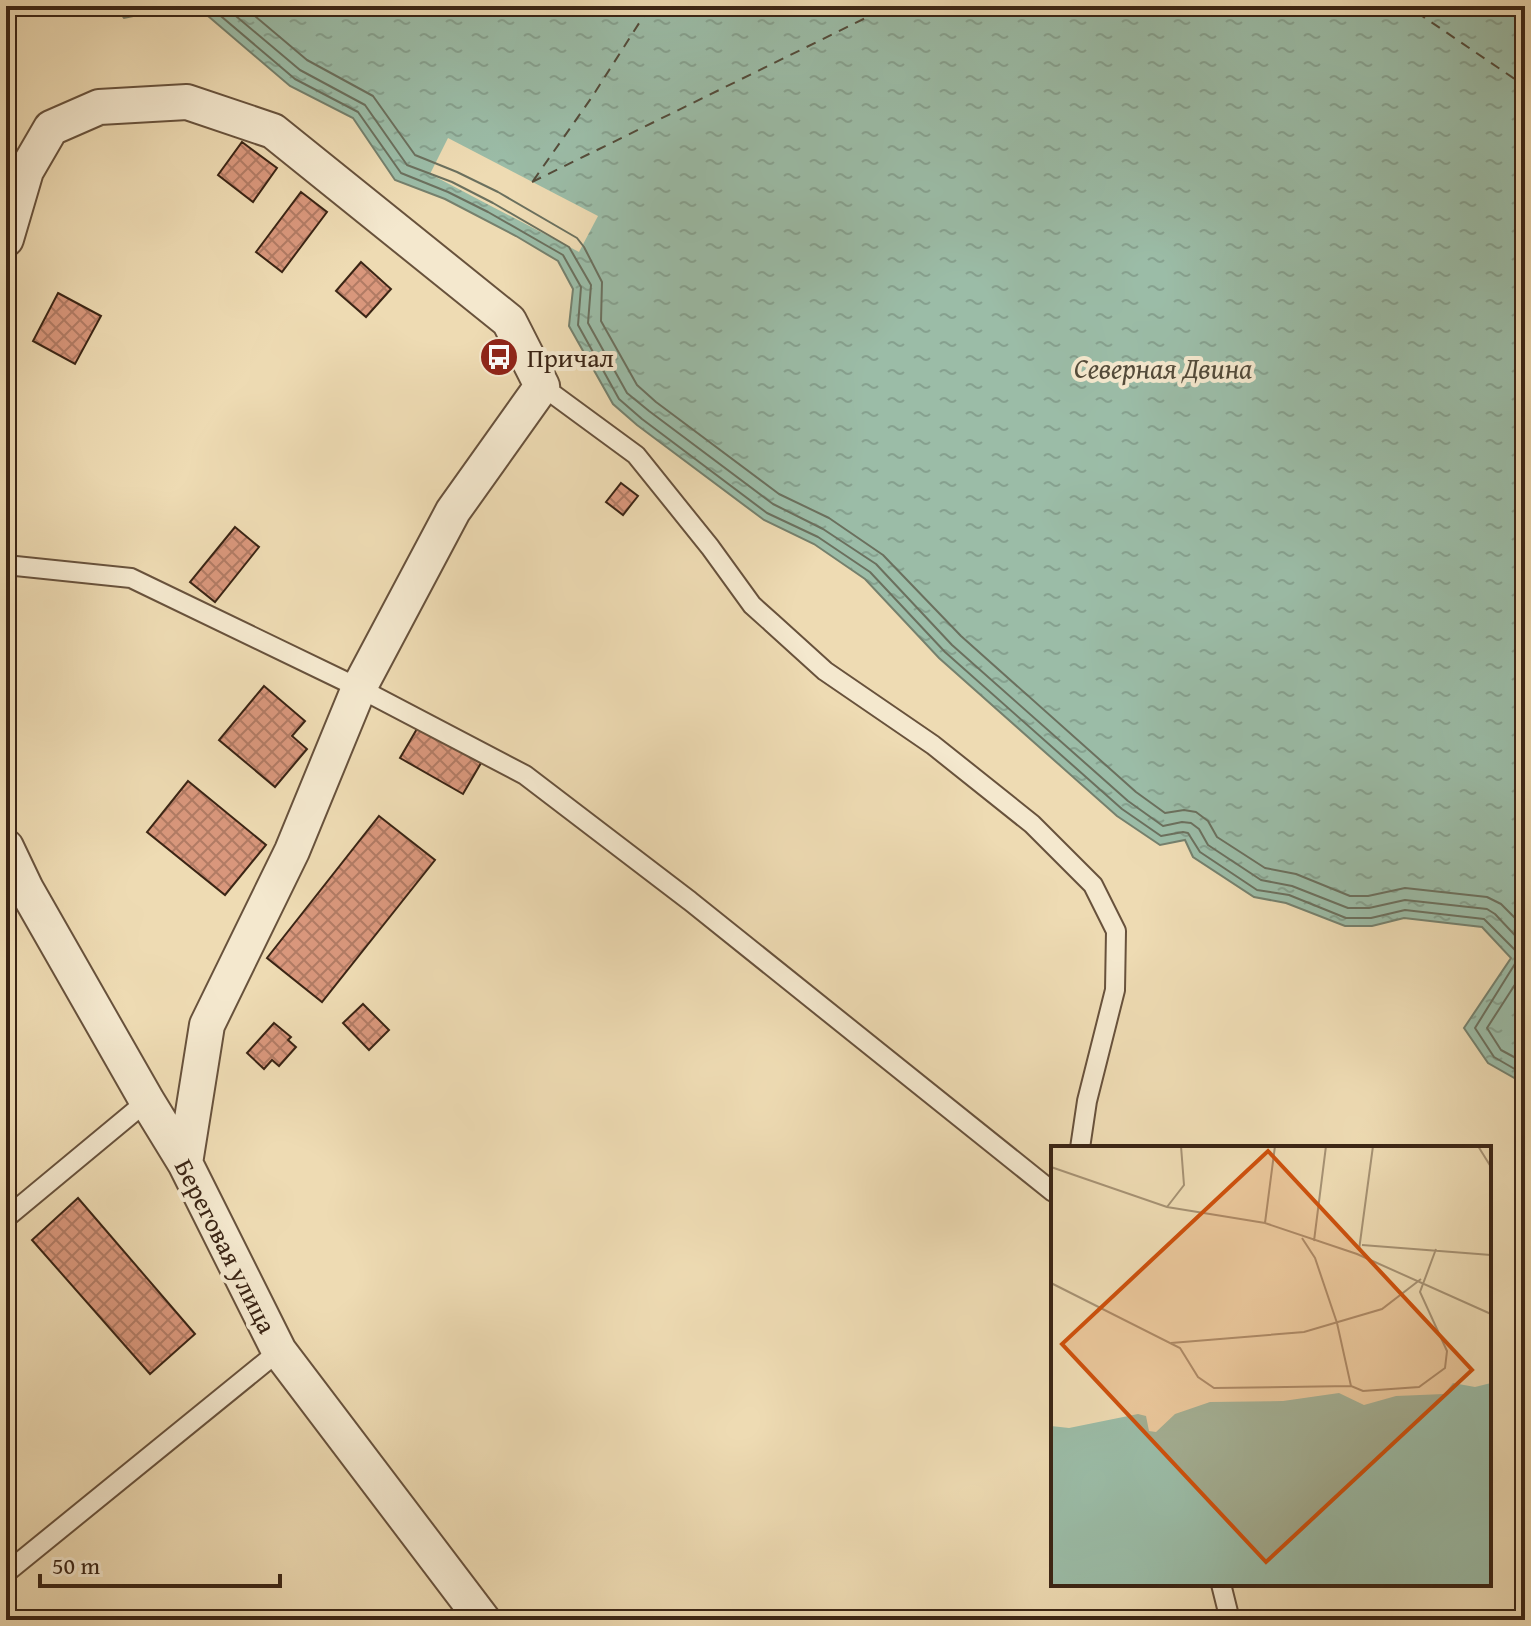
<svg xmlns="http://www.w3.org/2000/svg" width="1531" height="1626" font-family="'Gentium Book Plus',serif">
	<style>
		.water { fill: url(#water-ripples); stroke: #75806d; stroke-width: 2 }
		.pier { fill: #eedbb3 }
		.lines { fill: none; stroke-linecap: round; stroke-linejoin: round }
		.shore { stroke: #6b705e; stroke-width: 2 }
		.ferry { stroke: #534b3a; stroke-width: 2; stroke-dasharray: 10 8; stroke-linecap: butt }
		.building { fill: url(#building-cross-hatch); stroke: #3b2515; stroke-width: 2 }
		.service-casing { stroke: #68523c; stroke-width: 22 }
		.minor-casing { stroke: #68523c; stroke-width: 38 }
		.service { stroke: #f4e8ce; stroke-width: 18 }
		.minor { stroke: #f4e8ce; stroke-width: 34 }
		.labels { text-anchor: middle; dominant-baseline: central; stroke-width: 8; stroke-linejoin: round; paint-order: stroke }
		.poi-label { font-size: 26px; fill: #3b2515; stroke: #f4e8ce; text-anchor: start }
		.street-label { font-size: 26px; fill: #3b2515; stroke: #f4e8ce }
		.water-label { font-size: 28px; font-style: italic; fill: #534b3a; stroke: #f4e8ce }
		.inset-river { fill: none; stroke: #9bbca7; stroke-width: 4 }
		.inset-road { fill: none; stroke: #a69274; stroke-width: 2 }
		.view { fill: #ce510d; fill-opacity: 0.15; stroke: #ce510d; stroke-width: 4 }
		.inset-edge { fill: none; stroke: #3b2515; stroke-width: 4 }
	</style>
	<defs>
		<pattern id="water-ripples" width="26" height="14" patternUnits="userSpaceOnUse" patternTransform="scale(2)"><rect width="26" height="14" fill="#9bbca7"/><path d="M2 4q2-2 4 0t4 0M15 11q2-2 4 0t4 0" fill="none" stroke="#86a18f"/></pattern>
		<pattern id="building-cross-hatch" width="8" height="8" patternUnits="userSpaceOnUse" patternTransform="scale(2)"><rect width="8" height="8" fill="#d9977c"/><path d="M0 0l8 8M0 8l8-8" fill="none" stroke="#b17b64"/></pattern>
	</defs>
	<rect width="100%" height="100%" fill="#eedbb3"/>
	<filter id="stains"><feTurbulence type="fractalNoise" baseFrequency=".0025" numOctaves="4"/><feColorMatrix values="0 0 0 0 .2 0 0 0 0 .09 0 0 0 0 .02 0 0 0 .5 -.17"/></filter>
	<radialGradient id="worn" r=".72"><stop offset=".6" stop-color="#630" stop-opacity="0"/><stop offset="1" stop-color="#630" stop-opacity=".3"/></radialGradient>
	<path class="water" d="M115 6H1525V1084L1488 1063 1464 1028 1511 958 1482 927 1404 918 1372 926H1345L1286 903 1254 897 1193 857 1185 840 1160 845 1117 816 939 658 865 579 814 544 764 520 637 425 613 404 569 326 573 289 558 261 516 236 445 199 395 180 353 118 290 86 201 10 168 9 124 18Z"/>
	<path class="pier" d="M448 138 598 216 579 252 430 174Z"/>
	<g class="lines">
		<path class="shore" d="M209 6 295 79 358 112 401 173 448 192 488 212 563 255 581 287 578 325 619 399 642 419 767 513 818 537 870 572 945 652 1122 809 1161 836 1183 832 1188 833 1200 852 1257 890 1289 895 1346 918H1371L1405 910 1484 919 1516 951 1518 959 1475 1028 1494 1057 1525 1075
			M224 6 300 70 365 105 407 165 452 182 493 203 569 247 591 285 588 323 627 393 649 411 773 504 823 529 876 564 952 645 1128 801 1163 826 1182 822 1191 823 1199 829 1208 845 1261 880 1292 886 1348 908H1369L1405 900 1487 909 1495 914 1525 946
			M243 6 307 60 373 96 415 155 457 172 498 192 577 238 584 247 602 282 601 321 637 385 656 402 779 494 829 518 883 555 961 636 1136 792 1165 813 1184 810 1196 812 1208 821 1217 837 1265 868 1296 874 1350 896H1368L1405 888 1487 897 1501 904 1525 928
			M1525 969 1487 1028 1501 1050 1525 1063"/>
		<path class="ferry" d="M1400 6 1412 9 1525 86
			M533 181 592 97 650 6
			M532 182 890 6"/>
	</g>
	<path class="building" d="M242 142 277 168 253 202 218 175Z
		M301 192 327 212 282 272 256 252Z
		M361 262 391 289 366 317 336 291Z
		M58 293 101 316 75 364 33 341Z
		M621 483 638 496 623 515 606 502Z
		M235 527 259 547 215 602 190 582Z
		M264 686 305 721 292 736 307 749 275 787 219 740Z
		M418 727 481 763 463 794 400 758Z
		M188 781 266 845 225 895 147 832Z
		M379 816 435 860 322 1002 267 958Z
		M363 1004 389 1030 369 1050 343 1023Z
		M274 1023 291 1037 288 1040 296 1047 279 1066 272 1060 264 1069 247 1053Z
		M78 1198 195 1334 150 1374 32 1240Z"/>
	<g class="lines">
		<defs>
			<path id="service" d="M542 386 636 455 710 547 752 605 772 623 825 671 933 745 1032 824 1093 885 1116 931 1115 990 1087 1101 1080 1148
				M6 565 131 578 359 688 525 775 690 901 1053 1192
				M6 1218 147 1101
				M6 1573 279 1351
				M1221 1584 1230 1620"/>
			<path id="minor" d="M6 239 26 171 51 128 99 107 187 102 273 131 509 321 542 386 453 511 359 688 292 851 207 1025 185 1163
				M6 847 26 889 147 1101 185 1163 279 1351 483 1620"/>
		</defs>
		<use href="#service" class="service-casing"/>
		<use href="#minor" class="minor-casing"/>
		<use href="#service" class="service"/>
		<use href="#minor" class="minor"/>
	</g>
	<defs>
		<symbol id="bus-disc" viewBox="-11 -11 22 22"><circle r="9.5" fill="#8f2418" stroke="#f4e8ce"/><path d="M-5-6H5V4H4V6H2V4H-2V6H-4V4H-5ZM-3.5-4V0h7V-4ZM-3.5 1.2v1.5H-2V1.2ZM2 1.2v1.5H3.5V1.2Z" fill="#fff"/></symbol>
	</defs>
	<g fill-rule="evenodd">
		<use href="#bus-disc" x="477" y="335" width="44" height="44"/>
	</g>
	<g class="labels">
		<g class="poi-label">
			<text x="527" y="357">Причал</text>
		</g>
		<g class="street-label">
			<text transform="translate(226 1246) rotate(63)">Береговая улица</text>
		</g>
		<g class="water-label">
			<text x="1163" y="367">Северная Двина</text>
		</g>
	</g>
	<g transform="translate(1051 1146)">
		<rect width="440" height="440" fill="#eedbb3"/>
		<path d="M402 237 424 241 440 237V440H0V280L18 282 87 268 95 270 98 285 105 286 124 268 159 256 232 255 288 247 313 259 345 250 393 248Z" fill="#9bbca7"/>
		<path class="inset-river" d="M327 268 344 366 374 403 411 431 435 440M0 435 230 400 271 376 299 339 326 267"/>
		<path class="inset-road" d="M427 0 440 21M0 21 116 61 214 77 306 108 440 168M116 61 133 39 130 0M214 77 224 0M251 92 264 112 286 177 300 240 312 245 368 241 394 222 396 205 369 146 385 103M263 95 275 0M311 99 440 109M308 104 322 0M0 137 129 202 147 231 163 242 300 240M120 197 253 186 331 163 370 133"/>
		<path class="view" d="M217 5 421 224 215 416 11 198Z"/>
		<rect width="440" height="440" class="inset-edge"/>
	</g>
	<rect width="1531" height="1626" fill="none" stroke="#eedbb3" stroke-width="32"/>
	<rect x="8" y="8" width="1515" height="1610" fill="none" stroke="#3b2515" stroke-width="4"/>
	<rect x="16" y="16" width="1499" height="1594" fill="none" stroke="#3b2515" stroke-width="2"/>
	<path d="M40 1574v12h240v-12" fill="none" stroke="#3b2515" stroke-width="4"/>
	<text x="52" y="1574" font-size="24" fill="#3b2515" stroke="#f4e8ce" stroke-width="6" paint-order="stroke">50 m</text>
	<rect width="100%" height="100%" filter="url(#stains)"/>
	<rect width="100%" height="100%" fill="url(#worn)"/>
</svg>
